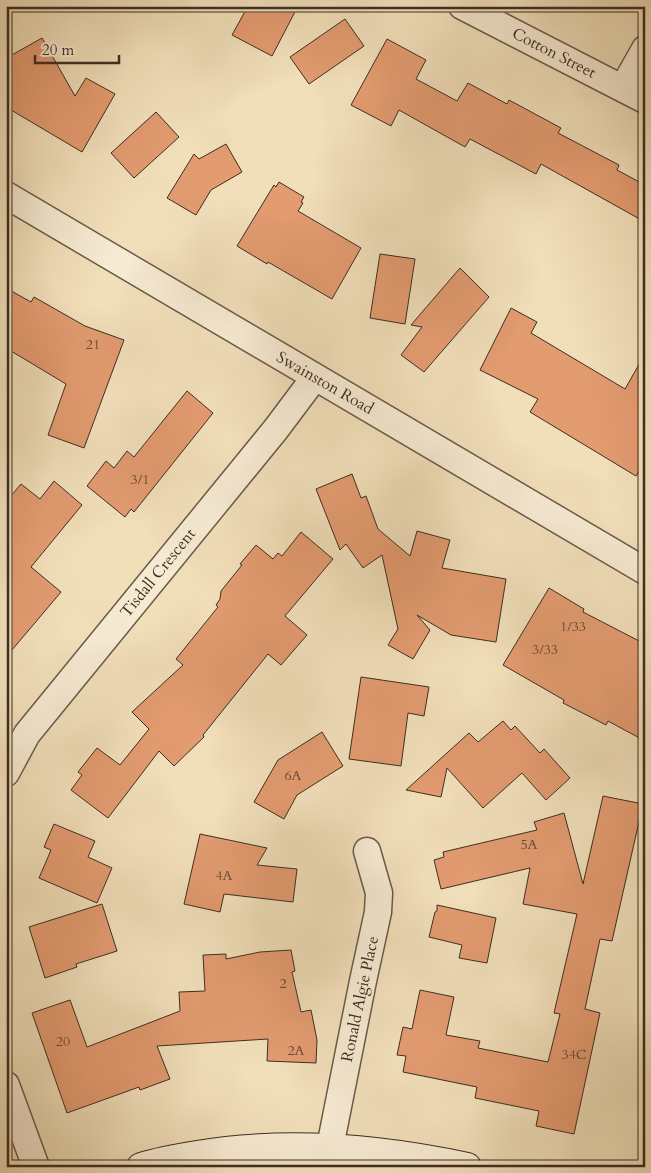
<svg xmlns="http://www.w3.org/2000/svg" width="651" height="1173" font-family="Cardo,serif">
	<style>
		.building { fill: #e39b70; stroke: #3d2e22 }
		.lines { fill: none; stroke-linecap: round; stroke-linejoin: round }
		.street-casing { stroke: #6a5a48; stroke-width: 29 }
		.secondary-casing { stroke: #3d2e22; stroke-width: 30 }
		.street { stroke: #f6ead2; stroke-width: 26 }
		.secondary { stroke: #f6ead2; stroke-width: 28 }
		.labels { text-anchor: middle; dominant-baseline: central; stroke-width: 4.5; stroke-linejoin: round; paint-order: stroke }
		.number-label { font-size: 14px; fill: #664936 }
		.street-label { font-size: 16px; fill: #3d2e22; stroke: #f6ead2 }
	</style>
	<rect width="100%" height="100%" fill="#f1dfba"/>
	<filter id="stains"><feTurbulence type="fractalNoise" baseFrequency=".004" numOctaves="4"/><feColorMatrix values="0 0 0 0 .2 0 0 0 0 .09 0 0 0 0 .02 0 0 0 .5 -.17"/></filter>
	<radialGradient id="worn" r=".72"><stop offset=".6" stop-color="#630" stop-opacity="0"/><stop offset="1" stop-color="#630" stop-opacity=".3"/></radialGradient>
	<path class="building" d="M248 6H298L272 56 232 35Z
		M345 19 364 46 309 84 290 57Z
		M42 38 75 96 86 78 115 94 82 152 6 107V62L10 56Z
		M387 39 426 60 416 79 457 101 468 83 507 104 509 100 561 128 558 133 619 165 617 170 645 185V222L541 164 536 174 470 139 465 147 399 110 391 126 351 105Z
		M156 112 179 137 134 178 111 153Z
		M226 144 242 172 211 190 196 215 167 198 194 154 199 159Z
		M279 182 304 197 301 202 303 203 298 211 361 248 332 299 268 262 267 264 237 246 274 185 276 187Z
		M380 254 415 259 405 324 370 318Z
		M460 268 489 297 424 372 401 355 422 327 411 325Z
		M6 288 31 302 34 297 85 326 124 340 84 448 48 435 66 384 6 348Z
		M511 308 537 322 531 333 625 389 645 354V461L636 476 530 412 538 399 480 370Z
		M187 391 213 413 134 512 131 509 125 517 87 486 106 461 114 468 127 451 134 457Z
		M352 474 361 498 366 496 378 529 410 556 417 531 450 540 442 568 506 579 496 642 451 635 417 615 430 630 413 659 388 645 398 629 382 555 363 568 346 544 340 550 316 489Z
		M54 481 82 505 31 567 61 592 6 657V502L21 484 40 499Z
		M301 532 333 559 285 616 307 635 281 665 268 654 203 735 204 737 174 766 159 751 108 818 71 790 82 775 78 772 97 748 120 765 149 729 132 712 183 665 176 659 218 607 216 605 220 599 221 591 242 565 240 564 256 545 273 559 278 553 282 556Z
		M549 588 584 609 583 612 645 644V741L608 721 606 725 563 703 564 700 503 665Z
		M361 677 429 687 424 716 408 713 401 766 349 759Z
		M503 721 511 730 515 726 540 753 544 749 570 778 546 800 522 773 483 808 447 768 441 797 406 790 469 733 478 742Z
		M322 732 343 766 297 795 284 819 254 802 278 760Z
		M603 796 643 804 612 941 600 939 585 1009 600 1013 574 1134 536 1126 539 1111 475 1098 477 1087 403 1072 406 1056 397 1055 403 1027 412 1029 420 990 454 997 446 1035 480 1041 478 1048 548 1062 560 1014 554 1013 577 914 523 904 530 868 441 889 434 860 444 857 443 852 537 830 534 822 564 813 583 884Z
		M54 824 95 841 88 857 112 868 97 903 39 878 51 850 44 847Z
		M200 834 267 848 257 865 297 869 293 902 224 894 220 912 184 904Z
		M102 904 117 951 76 964 77 967 45 978 29 927Z
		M437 905 496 918 487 963 459 958 462 945 429 937 435 912 437 911Z
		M291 950 295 971 292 972 301 1012 311 1010 317 1040 316 1063 267 1061 268 1039 157 1046 170 1079 140 1090 139 1087 67 1113 32 1013 70 1000 87 1047 180 1011 179 992 205 991 203 955 226 954V959L260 952Z"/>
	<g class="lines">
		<defs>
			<path id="street" d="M462 6 645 100
				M623 88 645 49
				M6 195 645 571
				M6 773 27 734 276 429 315 377
				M6 1085 36 1167
				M330 1147 363 981 378 912 379 893 367 851"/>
			<path id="secondary" d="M141 1167C160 1161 178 1158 197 1155 288 1140 378 1148 467 1167"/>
		</defs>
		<use href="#street" class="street-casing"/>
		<use href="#secondary" class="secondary-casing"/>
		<use href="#street" class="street"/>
		<use href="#secondary" class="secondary"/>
	</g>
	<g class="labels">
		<g class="number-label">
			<text x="93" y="344">21</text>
			<text x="140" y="479">3/1</text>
			<text x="573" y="626">1/33</text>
			<text x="545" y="649">3/33</text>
			<text x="293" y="775">6A</text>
			<text x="529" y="844">5A</text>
			<text x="224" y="875">4A</text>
			<text x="283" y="983">2</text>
			<text x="63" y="1041">20</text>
			<text x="296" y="1050">2A</text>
			<text x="574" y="1054">34C</text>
		</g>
		<g class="street-label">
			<text transform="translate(554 53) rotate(27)">Cotton Street</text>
			<text transform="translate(325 383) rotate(30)">Swainston Road</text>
			<text transform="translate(158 573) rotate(-51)">Tisdall Crescent</text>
			<text transform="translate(360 999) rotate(-78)">Ronald Algie Place</text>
		</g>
	</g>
	<rect width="651" height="1173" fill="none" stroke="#f1dfba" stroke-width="25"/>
	<rect x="8" y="8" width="636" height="1158" fill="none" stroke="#3d2e22" stroke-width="2.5"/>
	<rect x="12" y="12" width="626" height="1148" fill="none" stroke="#3d2e22"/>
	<path d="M35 55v8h84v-8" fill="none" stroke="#3d2e22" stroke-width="2.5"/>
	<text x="42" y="55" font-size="15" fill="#3d2e22" stroke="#f6ead2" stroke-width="4" paint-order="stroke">20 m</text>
	<rect width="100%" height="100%" filter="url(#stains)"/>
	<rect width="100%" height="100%" fill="url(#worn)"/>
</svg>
